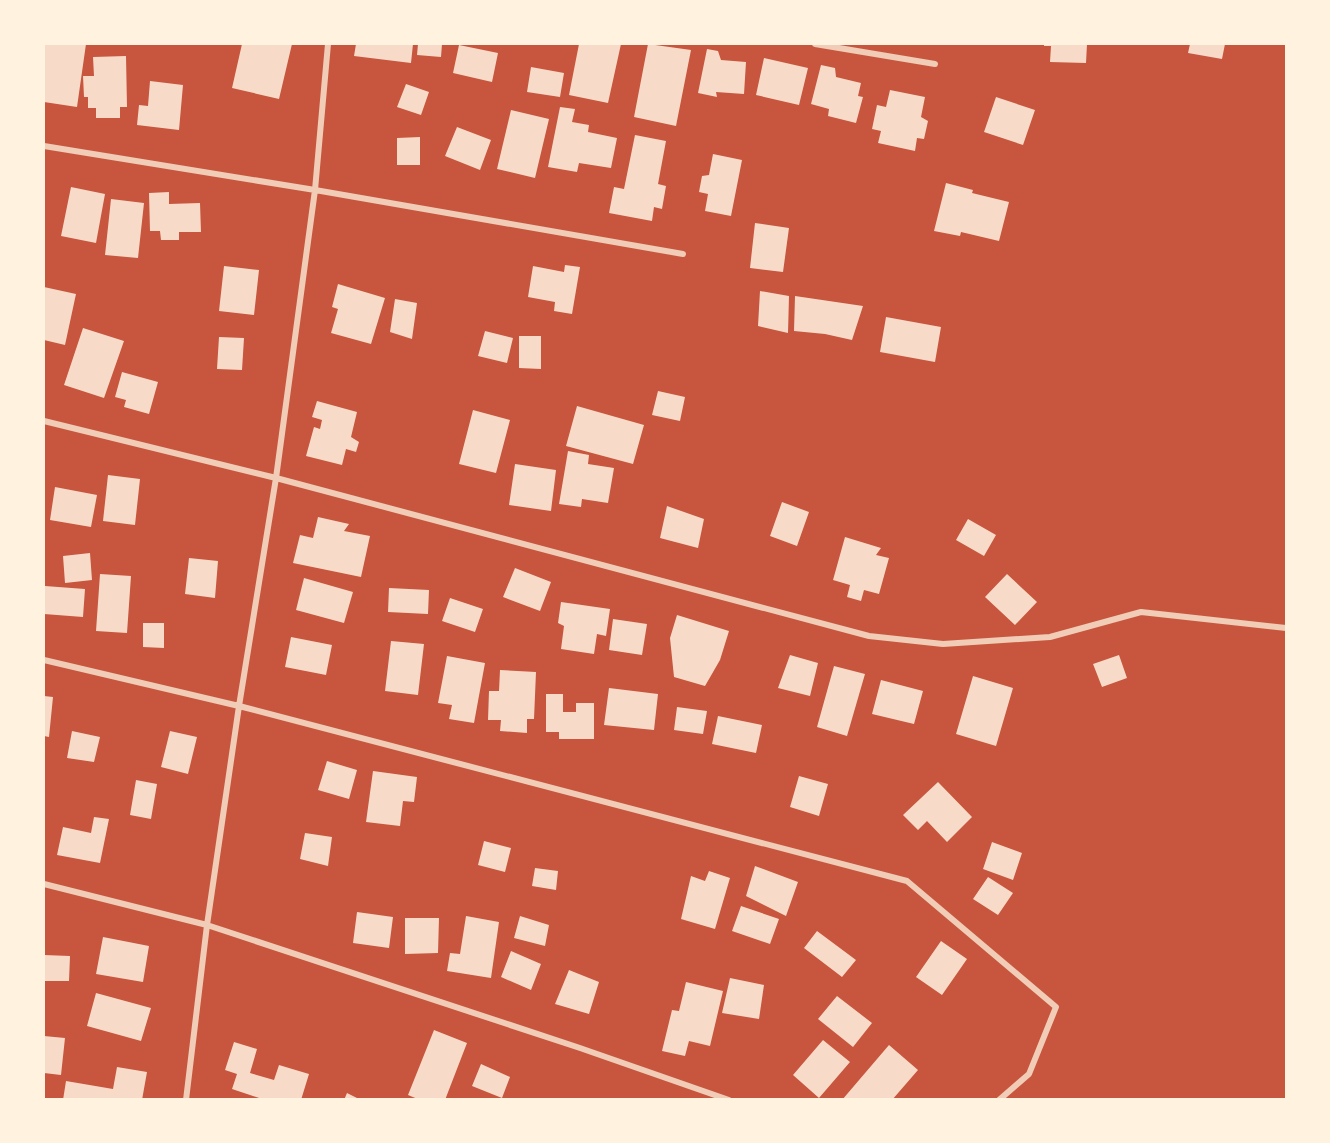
<svg xmlns="http://www.w3.org/2000/svg" width="1330" height="1143" font-family="Commissioner,sans-serif">
	<style>
		.building { fill: #f7dbc8 }
		.lines { fill: none; stroke-linecap: round; stroke-linejoin: round }
		.minor { stroke: #f1ccb7; stroke-width: 6 }
	</style>
	<rect width="100%" height="100%" fill="#c8553d"/>
	<path class="building" d="M44 44H86L77 107 44 102Z
		M242 44H292L279 99 232 88Z
		M356 44H413L411 63 354 56Z
		M418 44H442L441 57 417 55Z
		M579 44H621L608 103 569 95Z
		M648 44 691 50 676 126 634 117Z
		M1044 44H1087L1086 63 1050 62 1051 46H1044Z
		M1190 44H1225L1222 59 1188 53Z
		M459 45 498 53 492 82 453 73Z
		M707 49 718 51 721 60 746 62 744 94 716 92 717 97 698 93Z
		M126 56 127 107H120V118H96V108H88V97H84L83 76H94L93 57Z
		M764 58 808 68 799 105 756 95Z
		M821 65 835 68 836 77 861 83 858 96 863 97 856 123 828 116 829 109 811 104Z
		M531 67 564 73 560 97 527 92Z
		M150 81 183 85 179 130 137 125 139 105 148 106Z
		M406 84 429 92 421 115 397 107Z
		M890 90 925 97 921 117 928 121 924 139 917 138 915 151 878 143 881 131 872 129 877 105 886 107Z
		M996 97 1035 110 1023 145 984 132Z
		M560 107 575 109 572 122 589 125 588 132 617 138 611 168 579 163 577 172 548 167Z
		M511 110 549 119 535 178 497 169Z
		M457 127 491 140 480 170 445 156Z
		M635 135 666 141 658 184 666 186 662 209 654 207 652 221 609 213 614 187 624 189Z
		M420 137V165H397V138Z
		M713 154 742 160 731 216 705 211 708 194 699 192 702 176 709 175Z
		M946 183 973 190 972 193 1009 202 999 241 961 232 960 236 934 231Z
		M71 187 105 194 96 243 61 236Z
		M169 192V204L200 203 201 232H179V240H161L160 231H150L149 193Z
		M111 199 144 203 138 258 105 255Z
		M755 223 789 228 783 272 750 268Z
		M565 265 580 267 572 314 554 311 555 302 528 297 533 266 564 272Z
		M224 266 259 270 254 315 219 311Z
		M338 284 385 298 371 344 331 333 338 309 332 307Z
		M44 287 76 294 65 345 44 340Z
		M760 291 789 296 788 333 758 326Z
		M795 296 863 306 852 340 825 334 794 331Z
		M395 299 417 303 412 339 390 332Z
		M886 317 941 327 935 362 880 352Z
		M83 328 124 341 104 398 64 385Z
		M485 331 513 338 507 363 478 356Z
		M519 336H541V369L519 368Z
		M219 337 244 338 242 370 217 369Z
		M122 372 158 382 149 414 124 407 126 400 115 397Z
		M658 391 685 397 680 421 652 415Z
		M317 401 357 412 351 437 359 442 356 452 346 449 342 465 306 456 314 427 320 429 322 420 312 417Z
		M577 406 644 425 633 464 566 446Z
		M473 410 510 420 496 473 459 464Z
		M568 451 589 455 588 464 614 468 608 503 582 499 581 507 559 504Z
		M515 464 556 470 551 511 509 505Z
		M108 475 140 479 135 525 103 521Z
		M55 487 97 495 91 527 50 520Z
		M782 502 809 512 797 546 770 536Z
		M667 506 704 519 698 548 660 538Z
		M318 517 349 524 344 531 370 536 361 577 293 563 300 535 313 538Z
		M968 519 996 535 984 556 956 540Z
		M845 537 881 548 876 555 889 558 879 594 864 590 861 601 847 597 850 585 833 580Z
		M90 553 92 580 65 583 63 556Z
		M189 558 218 561 215 598 185 594Z
		M515 568 551 582 540 611 503 597Z
		M100 574 131 576 127 633 96 631Z
		M1007 574 1037 602 1015 625 985 597Z
		M304 578 353 592 344 623 296 610Z
		M45 586 85 589 83 617 44 614Z
		M389 588 429 590 428 614 388 612Z
		M450 598 483 609 475 632 442 621Z
		M561 602 610 609 606 636 597 634 594 654 561 649 564 626 558 623Z
		M677 615 729 631 720 660 705 686 674 677 670 638Z
		M613 619 647 624 642 655 609 650Z
		M143 623H164V648L143 647Z
		M291 637 332 645 326 675 285 667Z
		M391 641 424 644 418 695 385 691Z
		M790 655 818 663 810 696 778 688Z
		M1119 655 1127 678 1102 687 1093 664Z
		M447 656 485 663 474 723 449 719 452 705 438 703Z
		M834 666 865 674 847 736 817 727Z
		M500 670 536 672 534 719H527V733L500 731 501 720H488L489 691H499Z
		M973 676 1013 688 996 746 956 734Z
		M881 680 923 691 914 724 872 714Z
		M609 688 658 694 654 730 604 725Z
		M546 694H563V712H576V703H594V739H559V732H546Z
		M44 696 53 697 49 737 44 736Z
		M677 707 707 711 703 734 674 730Z
		M718 716 762 725 756 753 712 744Z
		M72 731 100 737 94 762 67 758Z
		M170 731 197 737 188 774 161 767Z
		M327 761 357 770 349 799 318 790Z
		M373 771 417 777 414 802 403 801 400 826 366 822Z
		M799 776 828 784 819 816 790 807Z
		M136 780 157 784 151 819 130 815Z
		M938 782 972 817 947 842 927 821 918 830 903 815Z
		M94 817 109 819 100 863 57 855 63 827 91 833Z
		M305 833 332 837 328 866 300 859Z
		M484 841 511 848 505 872 478 865Z
		M992 842 1022 853 1013 880 983 869Z
		M755 866 798 882 786 916 746 896Z
		M535 868 558 871 556 890 532 886Z
		M709 871 730 878 715 929 681 919 691 876 705 881Z
		M988 877 1013 893 998 915 973 899Z
		M741 906 779 919 770 944 732 931Z
		M357 912 393 917 389 948 353 943Z
		M466 916 499 922 491 978 447 971 450 953 460 954Z
		M520 916 549 925 545 946 514 938Z
		M405 918H439L438 953 405 954Z
		M817 931 856 960 842 977 804 948Z
		M103 937 149 946 143 982 96 974Z
		M941 941 967 959 942 995 916 977Z
		M511 951 541 964 531 990 501 977Z
		M44 955 70 956 69 981H44Z
		M569 970 599 982 589 1014 555 1004Z
		M730 978 764 985 759 1019 722 1013Z
		M686 982 723 991 710 1046 689 1041 685 1056 662 1051 672 1010 679 1011Z
		M96 993 151 1008 141 1041 87 1026Z
		M837 996 872 1023 853 1047 818 1019Z
		M434 1030 467 1043 445 1100H420L408 1095Z
		M44 1036 65 1038 61 1075 44 1073Z
		M823 1040 850 1062 819 1098 793 1075Z
		M234 1042 257 1049 250 1073 274 1080 279 1065 309 1074 301 1100H265L232 1089 237 1074 225 1070Z
		M889 1045 918 1070 892 1100H842Z
		M481 1064 510 1077 502 1098 472 1086Z
		M117 1067 147 1072 142 1100H63L66 1081 113 1089Z
		M347 1093 361 1100H344Z"/>
	<g class="lines">
		<path class="minor" d="M815 44 935 64
			M44 146 315 190 683 254
			M44 421 276 478 869 636 943 644 1050 637 1141 612 1286 628
			M44 660 239 706 907 881 1056 1007 1029 1074 999 1100
			M44 884 207 925 580 1048 729 1100
			M186 1100 207 925 239 706 276 478 315 190 328 44"/>
	</g>
	<rect width="1330" height="1143" fill="none" stroke="#fff3e0" stroke-width="90"/>
</svg>
